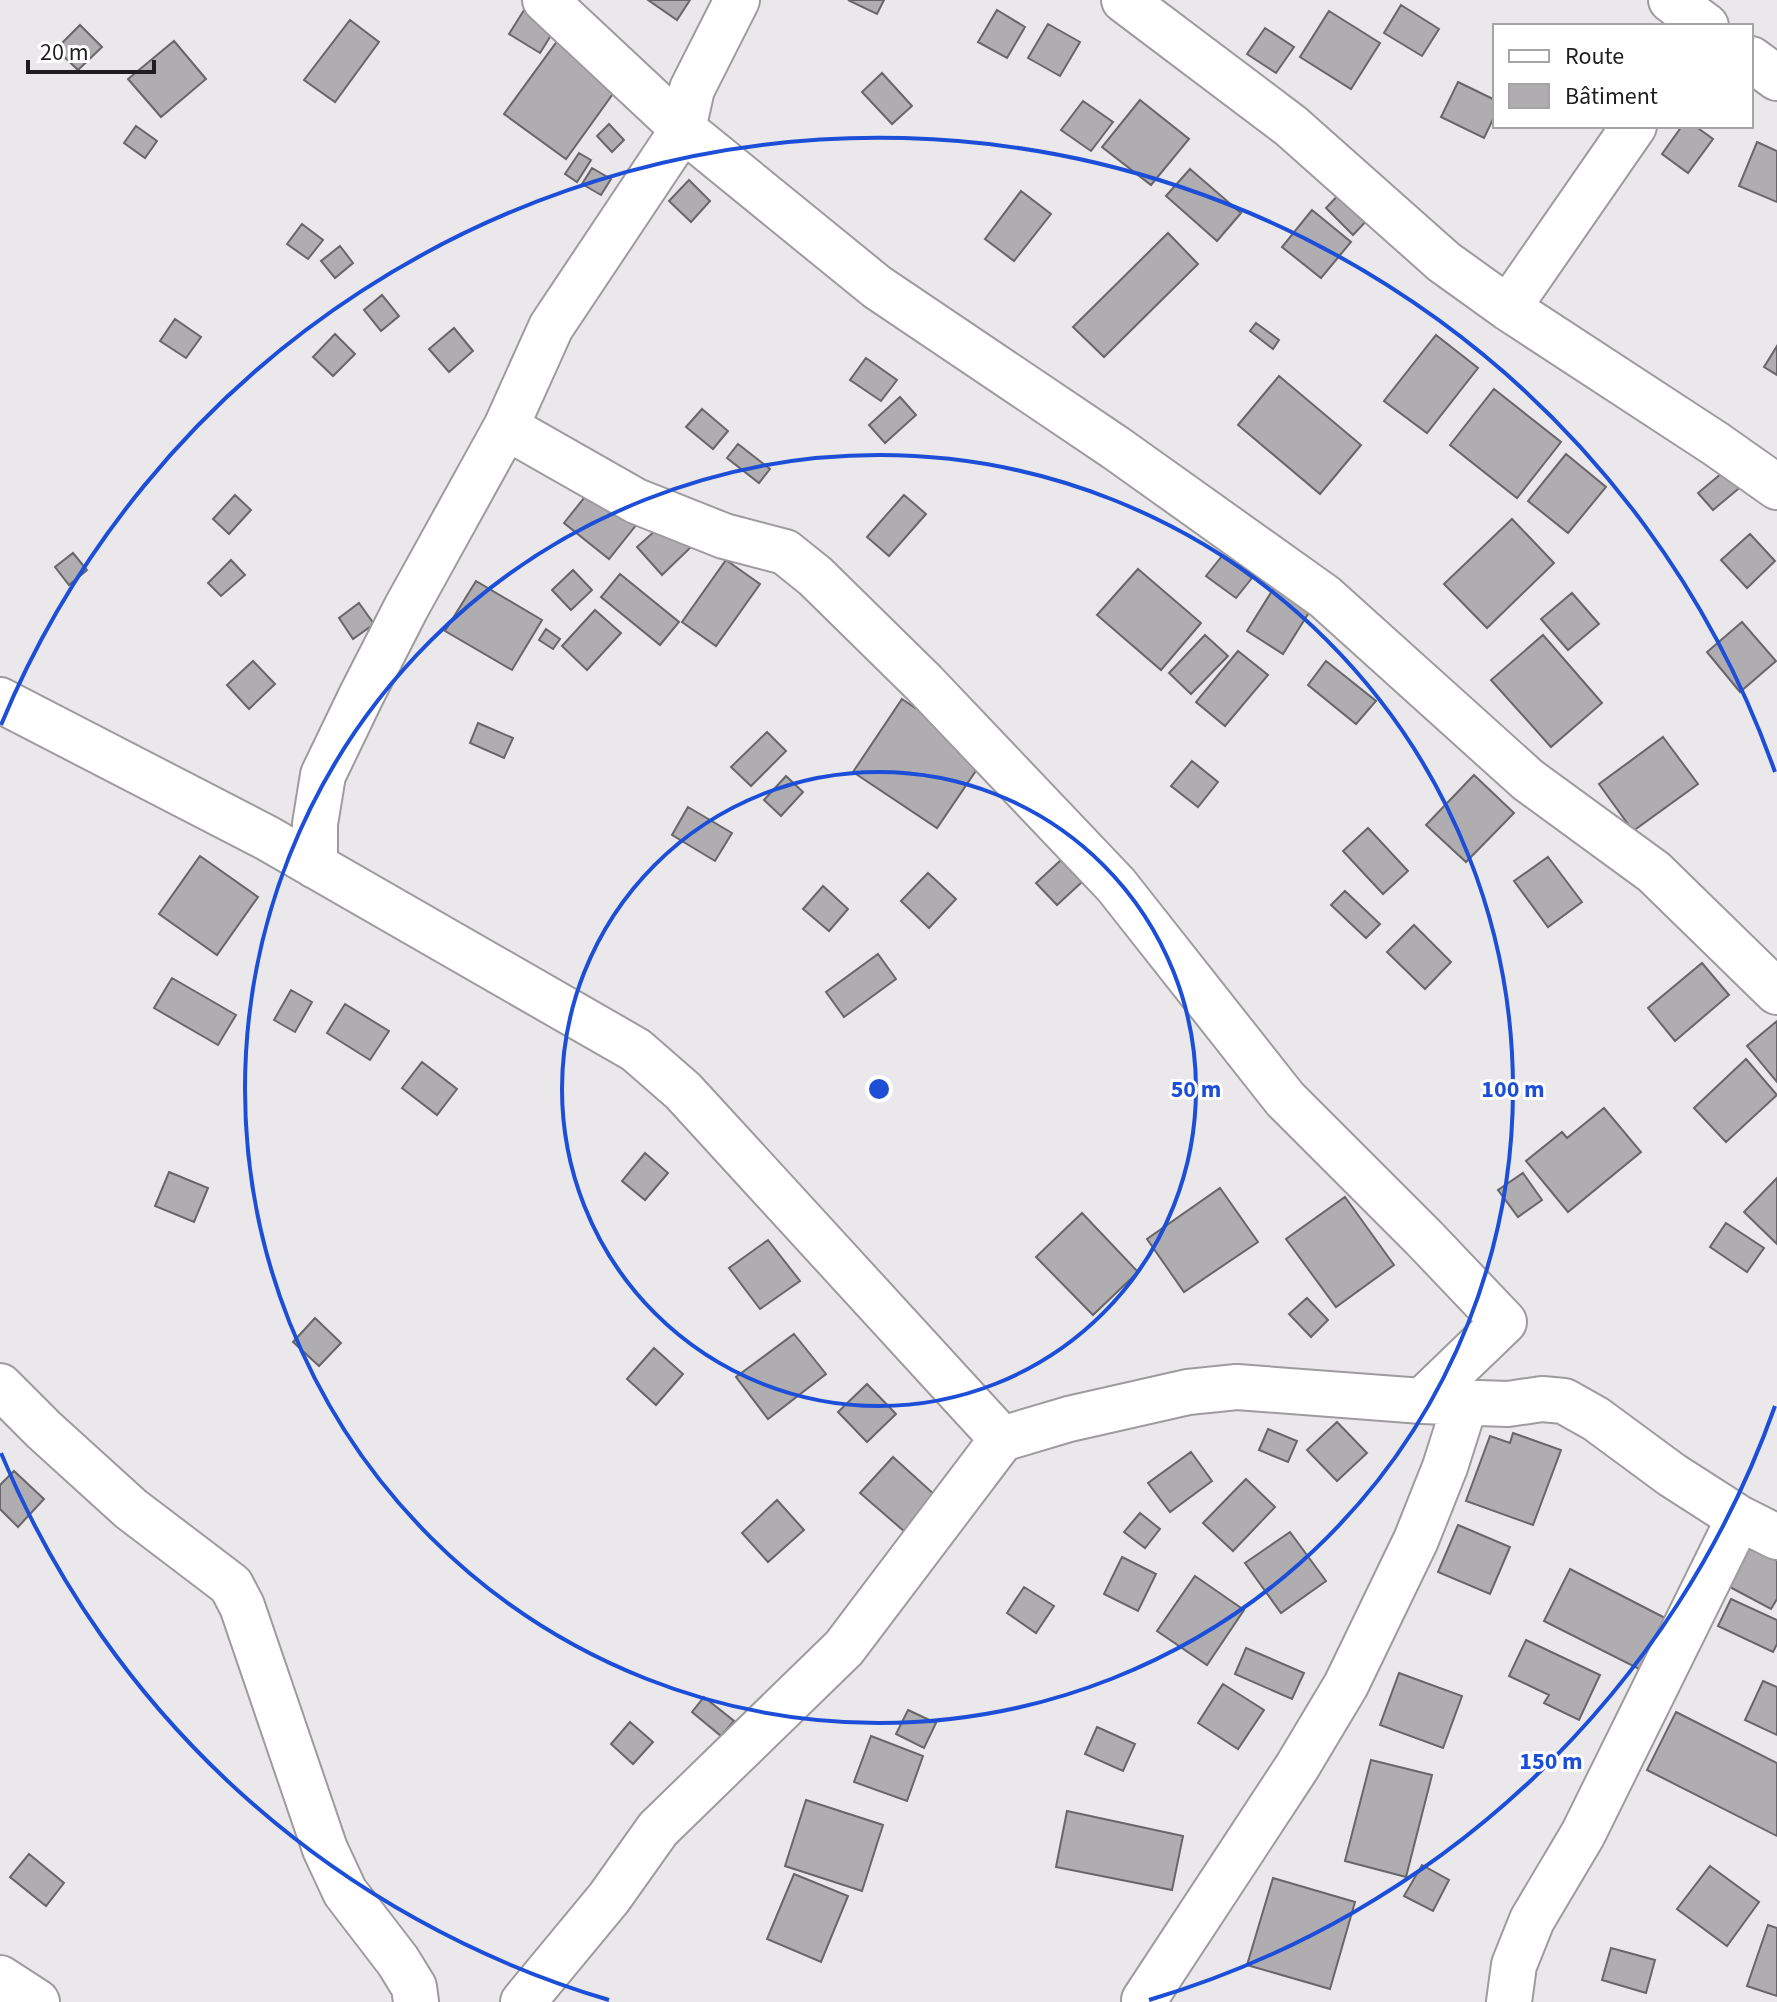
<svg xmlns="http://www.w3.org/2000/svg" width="1777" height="2002" font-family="'Source Sans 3',sans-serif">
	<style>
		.building { fill: #afadaf; stroke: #686668; stroke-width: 2 }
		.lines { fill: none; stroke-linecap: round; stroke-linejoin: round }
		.minor-casing { stroke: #9e9b9e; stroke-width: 48 }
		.minor { stroke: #fff; stroke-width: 44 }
		.ring { fill: none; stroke: #1d4ed8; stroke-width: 4 }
		.centre { fill: #1d4ed8; stroke: #fff; stroke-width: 4 }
		.ring-label { font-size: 24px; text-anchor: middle; font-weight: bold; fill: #1d4ed8; stroke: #fff; stroke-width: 6; stroke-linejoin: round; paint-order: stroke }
	</style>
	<rect width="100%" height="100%" fill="#eae8ea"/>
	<path class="building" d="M648 0H690L677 20Z
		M848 0H884L877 14Z
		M1401 5 1439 29 1422 56 1384 33Z
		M524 10 555 29 540 53 509 34Z
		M997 10 1025 27 1007 58 978 42Z
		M1329 11 1380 43 1351 89 1300 57Z
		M350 20 379 42 335 102 304 80Z
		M1048 24 1080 42 1060 76 1028 58Z
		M80 25 102 47 78 70 56 49Z
		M1265 28 1294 47 1276 73 1247 54Z
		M558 40 620 84 566 159 504 114Z
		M174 41 206 79 161 117 128 79Z
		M882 73 912 106 892 124 862 92Z
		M1458 82 1495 100V115L1484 138 1441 117Z
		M1140 100 1189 139 1151 185 1102 147Z
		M1083 101 1113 122 1091 151 1061 130Z
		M609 124 624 140 612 152 597 136Z
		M136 126 157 141 145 158 124 143Z
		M1682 126H1695L1713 139 1688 173 1662 154Z
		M1757 142 1777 151V202L1739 186Z
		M579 153 591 160 577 182 565 174Z
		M592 168 611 179 601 195 582 184Z
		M1190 169 1241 213 1217 241 1166 196Z
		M689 180 710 201 691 222 669 201Z
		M1344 189 1371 216 1353 235 1326 208Z
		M1021 191 1051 214 1014 261 985 239Z
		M1312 210 1351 242 1321 278 1282 247Z
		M302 224 323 240 308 259 287 244Z
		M1168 233 1198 264 1104 357 1073 327Z
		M340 246 353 263 335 278 321 261Z
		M382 295 399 316 381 331 364 310Z
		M175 319 201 337 186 358 160 341Z
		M1256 323 1279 340 1273 349 1250 331Z
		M454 328 473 351 449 372 429 349Z
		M335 334 355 354 333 376 313 357Z
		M1436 335 1478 368 1427 433 1384 401Z
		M1777 346V375L1764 367Z
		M866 358 897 380 881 401 850 380Z
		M1279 376 1361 445 1320 494 1238 425Z
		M1494 389 1561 442 1517 498 1450 445Z
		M900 397 916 415 885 443 869 425Z
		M702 409 728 431 713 449 686 427Z
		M738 444 770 469 759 483 727 458Z
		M1566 454 1606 487 1568 533 1528 501Z
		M1728 468 1743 485 1713 510 1698 493Z
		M592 488 637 524 609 559 564 523Z
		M235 495 251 510 229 534 213 519Z
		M904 495 926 514 889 556 867 537Z
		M1512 519 1554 563 1487 628 1444 584Z
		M667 520 691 547 662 575 637 547Z
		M1750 534 1775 561 1747 588 1721 560Z
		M73 553 87 570 69 585 55 567Z
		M1222 556 1252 578 1236 598 1206 576Z
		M231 560 245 575 221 596 208 583Z
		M726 560 760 584 716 646 682 622Z
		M1138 569 1201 623 1161 670 1097 615Z
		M573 570 592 590 571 610 552 590Z
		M620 574 679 622 660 645 601 597Z
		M476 581 542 620 512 670 445 631Z
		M1277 583 1313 606 1283 654 1247 631Z
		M1572 593 1599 624 1568 650 1541 619Z
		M359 603 374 624 353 639 339 618Z
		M595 610 621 633 587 670 562 646Z
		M1742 622 1776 661 1740 692 1707 652Z
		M546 629 560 639 553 649 539 640Z
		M1205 635 1228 656 1191 694 1169 673Z
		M1543 635 1602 703 1551 747 1491 680Z
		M1238 651 1268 675 1225 726 1196 702Z
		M253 661 275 684 249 709 227 685Z
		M1326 661 1376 701 1356 724 1308 685Z
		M902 699 986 756 937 828 853 772Z
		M478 723 513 738 504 758 470 743Z
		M767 732 786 751 751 786 731 767Z
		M1663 737 1698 784 1633 831 1599 784Z
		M1192 761 1218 782 1198 807 1171 786Z
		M1474 775 1514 813 1466 862 1426 825Z
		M786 776 803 792 781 816 764 800Z
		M688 807 732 833 715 861 672 835Z
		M1368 828 1408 871 1383 894 1343 851Z
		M200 856 258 897 217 955 159 914Z
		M1548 857 1582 902 1548 927 1514 881Z
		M1061 860 1082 882 1057 905 1036 883Z
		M928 873 956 899 929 928 901 901Z
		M823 886 848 909 829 931 803 909Z
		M1345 891 1380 924 1366 938 1331 905Z
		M1414 925 1451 962 1425 989 1387 952Z
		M878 954 896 979 844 1017 826 992Z
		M1702 963 1729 995 1675 1041 1648 1008Z
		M172 978 236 1015 218 1045 154 1008Z
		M291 990 312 1002 295 1032 274 1020Z
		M345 1004 389 1031 370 1060 327 1033Z
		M1777 1021V1082L1747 1046Z
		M1746 1059 1777 1095 1726 1142 1694 1108Z
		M422 1062 457 1089 437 1115 402 1088Z
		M1604 1108 1641 1152 1568 1212 1526 1161 1562 1132 1567 1138Z
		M645 1153 668 1173 645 1200 622 1181Z
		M169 1172 208 1188 194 1222 155 1206Z
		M1523 1173 1542 1200 1518 1217 1498 1190Z
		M1777 1178V1244L1744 1212Z
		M1220 1188 1258 1242 1184 1292 1147 1239Z
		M1345 1197 1394 1265 1336 1307 1286 1239Z
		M1082 1213 1138 1272 1093 1315 1036 1257Z
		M1726 1223 1764 1248 1747 1272 1710 1247Z
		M768 1240 800 1281 760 1309 729 1268Z
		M1307 1298 1328 1320 1311 1337 1289 1314Z
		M315 1318 341 1343 319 1366 293 1342Z
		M794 1334 826 1374 768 1419 736 1377Z
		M654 1348 683 1374 656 1405 627 1379Z
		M867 1384 896 1414 867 1442 838 1412Z
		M1337 1422 1367 1453 1337 1481 1307 1450Z
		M1268 1429 1297 1441 1288 1462 1259 1450Z
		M1513 1433 1561 1450 1533 1525 1466 1501 1490 1436 1510 1443Z
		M1191 1452 1212 1481 1170 1512 1148 1483Z
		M893 1457 936 1496 905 1532 860 1493Z
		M14 1471 44 1499 18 1527 0 1509V1485Z
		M1246 1479 1275 1507 1233 1551 1203 1523Z
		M777 1500 804 1530 768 1562 742 1533Z
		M1140 1513 1160 1529 1145 1548 1124 1532Z
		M1458 1525 1510 1547 1490 1594 1438 1572Z
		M1290 1532 1326 1581 1281 1613 1245 1563Z
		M1750 1546 1777 1561V1599L1771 1609 1728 1586Z
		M1122 1557 1156 1574 1138 1611 1104 1594Z
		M1570 1569 1669 1620 1643 1671 1544 1621Z
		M1195 1576 1244 1610 1207 1665 1157 1631Z
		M1024 1587 1054 1606 1036 1633 1007 1613Z
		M1731 1599 1777 1620V1644L1773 1652 1718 1626Z
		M1526 1640 1600 1675 1579 1720 1544 1703 1549 1695 1509 1676Z
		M1246 1648 1304 1673 1292 1699 1235 1674Z
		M1399 1673 1462 1696 1443 1748 1380 1725Z
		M1763 1681 1777 1687V1735L1745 1720Z
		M1223 1684 1264 1710 1238 1749 1198 1723Z
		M704 1697 734 1721 721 1736 692 1712Z
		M908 1710 936 1723 924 1748 896 1734Z
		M1676 1712 1777 1763V1836L1647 1770Z
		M630 1722 653 1742 633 1764 611 1744Z
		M1097 1727 1135 1744 1123 1771 1085 1754Z
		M871 1736 923 1756 907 1801 854 1782Z
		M1371 1760 1432 1775 1406 1877 1345 1861Z
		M806 1800 883 1825 862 1891 785 1866Z
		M1067 1811 1183 1836 1172 1890 1056 1867Z
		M29 1854 64 1883 46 1906 10 1877Z
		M1422 1865 1449 1880 1433 1911 1404 1896Z
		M1710 1866 1759 1902 1727 1946 1677 1909Z
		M794 1874 848 1896 821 1962 767 1939Z
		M1273 1878 1355 1902 1330 1989 1247 1965Z
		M1768 1925 1777 1928V1996L1747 1986Z
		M1611 1948 1655 1960 1646 1993 1602 1980Z"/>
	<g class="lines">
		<defs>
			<path id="minor" d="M545 0 683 129 877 287 1116 448 1325 597 1528 780 1654 872 1777 992
				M1124 0 1291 126 1444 262 1508 308 1716 444 1777 487
				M1671 0 1706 26
				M1751 59 1777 78
				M1508 308 1634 126
				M506 427 636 501 724 536 785 552 815 576 924 683 1116 885 1285 1099 1424 1238 1504 1322 1422 1401
				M0 700 267 838 636 1050 683 1091 1002 1439
				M315 866V824L323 775 361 696 406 608 506 427 551 327 683 129 692 89 737 0
				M0 1386 44 1430 131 1509 231 1585 242 1606 325 1849 345 1892 398 1961 414 1987 416 2002
				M0 1978 37 2002
				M1144 2000 1297 1767 1346 1685 1416 1540 1445 1467 1466 1401
				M523 2002 609 1898 658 1829 844 1648 1002 1439 1069 1419 1188 1392 1237 1387 1422 1401 1508 1404 1542 1399 1564 1401 1596 1419 1672 1475 1739 1518 1777 1537
				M1509 2002 1514 1965 1532 1920 1583 1834 1739 1518"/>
		</defs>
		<use href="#minor" class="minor-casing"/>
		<use href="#minor" class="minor"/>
	</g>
	<g class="ring">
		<circle cx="879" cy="1089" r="317"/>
		<circle cx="879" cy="1089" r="634"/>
		<path d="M1775 1406A950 950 0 0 1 1149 2000M609 2000A950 950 0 0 1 1 1453M1 725A950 950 0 0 1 1775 772"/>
	</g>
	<circle cx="879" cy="1089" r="12" class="centre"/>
	<g class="ring-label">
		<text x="1196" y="1097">50 m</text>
		<text x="1513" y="1097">100 m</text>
		<text x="1551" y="1769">150 m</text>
	</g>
	<rect x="1493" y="24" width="260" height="104" fill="#ffffff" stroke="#a5a5a5" stroke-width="2"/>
	<rect x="1509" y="50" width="40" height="12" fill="#ffffff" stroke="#a5a5a5" stroke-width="2"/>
	<text x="1565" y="64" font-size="24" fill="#1f1e1f">Route</text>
	<rect x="1509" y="84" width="40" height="24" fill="#afadaf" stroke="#a5a5a5" stroke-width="2"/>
	<text x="1565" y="104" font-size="24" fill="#1f1e1f">Bâtiment</text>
	<path d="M28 60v12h126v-12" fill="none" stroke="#1f1e1f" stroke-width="4"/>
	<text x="40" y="60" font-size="24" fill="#1f1e1f" stroke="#ffffff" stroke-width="6" paint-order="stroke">20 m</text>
</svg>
